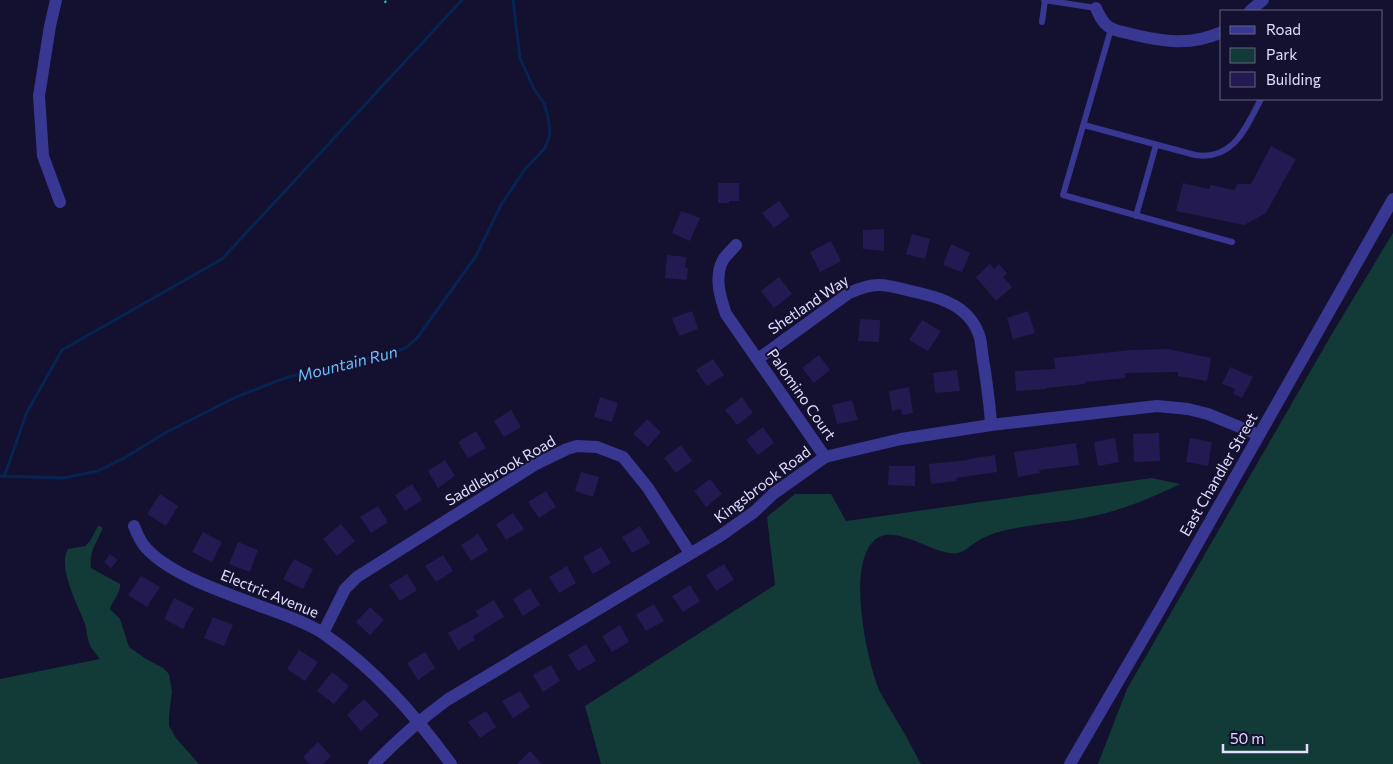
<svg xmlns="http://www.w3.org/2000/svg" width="1393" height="764" font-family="Commissioner,sans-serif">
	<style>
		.green { fill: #123a37 }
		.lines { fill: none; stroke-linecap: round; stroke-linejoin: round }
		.stream { stroke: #062452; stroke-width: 3 }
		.building { fill: #241a52 }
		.path { stroke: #26cbbc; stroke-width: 2; stroke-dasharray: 2.5 4; stroke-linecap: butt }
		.service { stroke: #383792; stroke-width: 6 }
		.minor { stroke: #383792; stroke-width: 12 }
		.tertiary { stroke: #383792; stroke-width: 12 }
		.labels { text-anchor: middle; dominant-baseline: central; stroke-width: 4; stroke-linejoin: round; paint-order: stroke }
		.street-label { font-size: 15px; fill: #e1deff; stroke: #14102f }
		.water-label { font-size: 16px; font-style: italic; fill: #6cbfff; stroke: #14102f }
	</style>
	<rect width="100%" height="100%" fill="#14102f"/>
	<path class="green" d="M1393 233V764H1098L1127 689 1333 332Z
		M1152 478 1180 484C1150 499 1117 512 1084 518 1057 523 1024 525 998 532 993 534 986 536 981 539 972 544 968 550 958 553 938 557 904 529 882 536 842 550 867 663 880 692 885 702 892 711 897 721 906 735 913 750 921 764H601L585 706 775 585 767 517 795 494H831L846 521Z
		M98 526 102 527V530C96 545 89 550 91 568L120 584C121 594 112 600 110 609L120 619 129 647 146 659 163 668 169 674 172 691 169 716V726L176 738 199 764H0V679L100 659C97 655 93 651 91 647 87 640 87 631 85 624 78 605 57 567 68 549L85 546 90 541Z"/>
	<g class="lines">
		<path class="stream" d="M0 476 63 478 98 471 126 457 165 433 236 397 285 378 389 353 406 348 417 338 476 256 501 205 525 169 545 148 550 134 548 117 544 103 534 89 520 58 513 0
			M4 477 27 412 62 350 222 259 462 0"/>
	</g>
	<path class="building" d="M1271 146 1296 159 1266 213 1244 225 1176 211 1183 183 1209 189 1211 185 1234 190 1238 184H1251Z
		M718 183H739V201H729V203H718Z
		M779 201 790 216 774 228 762 213Z
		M681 211 700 218 690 241 672 233Z
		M884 229V251L863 249V230Z
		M912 234 930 239 925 259 906 254Z
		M831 241 841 261 820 272 810 252Z
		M951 244 970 253 962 272 943 265Z
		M667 255 686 257 685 268H688L687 280 665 278Z
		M990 264 994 269 999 264 1007 273 1003 277 1012 287 996 301 976 277Z
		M779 277 792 294 774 308 761 291Z
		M692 311 698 329 679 336 672 318Z
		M1028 311 1035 333 1013 339 1007 318Z
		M860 319 880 320 879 342 858 341Z
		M922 320 941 331 928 351 909 340Z
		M1168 349 1211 358 1207 381 1178 376V372L1125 373V378L1085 382V384L1046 388V389L1016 391 1015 371 1055 369 1054 358 1132 350Z
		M819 355 830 370 814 383 802 368Z
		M713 359 724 375 707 386 696 370Z
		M1230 367 1253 377 1242 398 1233 394 1235 389 1222 384Z
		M957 370 960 391 935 393 933 373Z
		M909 387 913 413 902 415 901 409 892 411 889 391Z
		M600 397 618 403 612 422 594 417Z
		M742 397 753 413 737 425 725 410Z
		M852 400 858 420 837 424 832 405Z
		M511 410 521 427 504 437 494 421Z
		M647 419 661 432 648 447 633 434Z
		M763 427 774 443 758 455 746 440Z
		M476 431 486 448 468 458 458 442Z
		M1159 433 1160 461 1134 462 1133 434Z
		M1115 438 1119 462 1098 466 1094 442Z
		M1190 438 1212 442 1208 466 1186 462Z
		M1076 443 1079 465 1039 470 1040 473 1018 477 1014 452Z
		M681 445 692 461 676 473 664 458Z
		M995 455 997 472 956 478 957 481 931 484 929 464 969 460V459Z
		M445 460 455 476 438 488 428 471Z
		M889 466H915V486L888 485Z
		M581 472 599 477 593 497 575 491Z
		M710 479 722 494 706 507 694 491Z
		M412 484 422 500 405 511 395 495Z
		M546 491 556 507 539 518 528 502Z
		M160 494 178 506 166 526 147 514Z
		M378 506 388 522 371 533 360 517Z
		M513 513 524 529 506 540 496 524Z
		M341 524 355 541 337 556 323 539Z
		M640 526 650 543 632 553 622 537Z
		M203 532 222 542 212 562 192 552Z
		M478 534 488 550 471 561 461 545Z
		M238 542 258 550 250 572 229 564Z
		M601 547 611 563 593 574 583 557Z
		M110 554 118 560 111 568 104 562Z
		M443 555 453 571 436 582 425 566Z
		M294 559 313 569 303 589 283 579Z
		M724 564 734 580 716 591 706 575Z
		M567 566 576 583 559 593 549 577Z
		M407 574 417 590 400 601 389 585Z
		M141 576 160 587 147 607 128 595Z
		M690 585 700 601 683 612 672 596Z
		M530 588 540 605 523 616 513 599Z
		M174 598 194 608 183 629 164 619Z
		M494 600 504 617 473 636 475 640 458 650 448 633 479 616 476 611Z
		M654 604 664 621 646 631 636 615Z
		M370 607 384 620 370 635 356 622Z
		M213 617 233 625 224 646 204 638Z
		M620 625 629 642 612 652 602 636Z
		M586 644 596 661 578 671 568 655Z
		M299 650 318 662 305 681 287 669Z
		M425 652 435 668 418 680 407 663Z
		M551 665 560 681 543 692 533 675Z
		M332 672 349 686 334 704 317 691Z
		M520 691 530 707 513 718 502 701Z
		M364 699 379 715 361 731 347 715Z
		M486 711 496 727 480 738 468 722Z
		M318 742 331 756 323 764H310L303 757Z
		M530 751 542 764H517Z"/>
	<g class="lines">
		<path class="path" d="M385 3 386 0"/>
		<path class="service" d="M1044 0 1096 8
			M1042 22 1045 0
			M1111 29 1063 195 1232 242
			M1084 125 1195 155C1234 161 1246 127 1261 99
			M1136 216 1156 145"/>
		<path class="minor" d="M56 0 50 26 39 96 43 156 60 202
			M1096 8C1099 15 1102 22 1109 27 1114 31 1124 32 1131 34 1163 42 1191 46 1222 32
			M1250 11 1263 0
			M736 245C732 250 726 255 723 260 714 277 720 297 726 314L825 457
			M758 359 849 293C878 280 886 285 915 292 943 298 971 307 980 338 982 347 982 356 984 365 987 385 990 405 991 425
			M134 526C137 534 141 543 147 549 176 580 247 600 287 616 299 621 313 626 324 634 375 669 415 715 451 764
			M323 633 345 589 357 577 536 464 567 449 577 446 597 447 623 457 648 488 690 553
			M374 764C397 740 420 720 447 700L720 536 754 512 773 494 825 457 901 439 991 425 1157 406 1188 409 1208 414 1259 435"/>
		<path class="tertiary" d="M1070 764 1161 608 1393 199"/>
	</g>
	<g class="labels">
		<g class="street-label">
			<text transform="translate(808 304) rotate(-34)">Shetland Way</text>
			<text transform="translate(802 394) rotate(55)">Palomino Court</text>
			<text transform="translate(500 470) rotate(-30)">Saddlebrook Road</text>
			<text transform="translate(1218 474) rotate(-60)">East Chandler Street</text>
			<text transform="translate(762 484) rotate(-37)">Kingsbrook Road</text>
			<text transform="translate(270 593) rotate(22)">Electric Avenue</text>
		</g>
		<g class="water-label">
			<text transform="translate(347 363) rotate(-14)">Mountain Run</text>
		</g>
	</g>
	<rect x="1220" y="10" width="162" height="90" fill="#14102f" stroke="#666282"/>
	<rect x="1230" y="26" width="25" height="8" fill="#383792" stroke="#666282"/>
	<text x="1266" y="35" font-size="15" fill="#e1deff">Road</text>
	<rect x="1230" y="48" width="25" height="15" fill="#123a37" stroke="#666282"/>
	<text x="1266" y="60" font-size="15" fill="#e1deff">Park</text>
	<rect x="1230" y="72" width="25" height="15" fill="#241a52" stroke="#666282"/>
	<text x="1266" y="85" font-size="15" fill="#e1deff">Building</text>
	<path d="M1223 744v8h84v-8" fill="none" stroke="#e1deff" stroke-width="2.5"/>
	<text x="1230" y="744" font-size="15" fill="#e1deff" stroke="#14102f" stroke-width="4" paint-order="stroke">50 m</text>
</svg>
